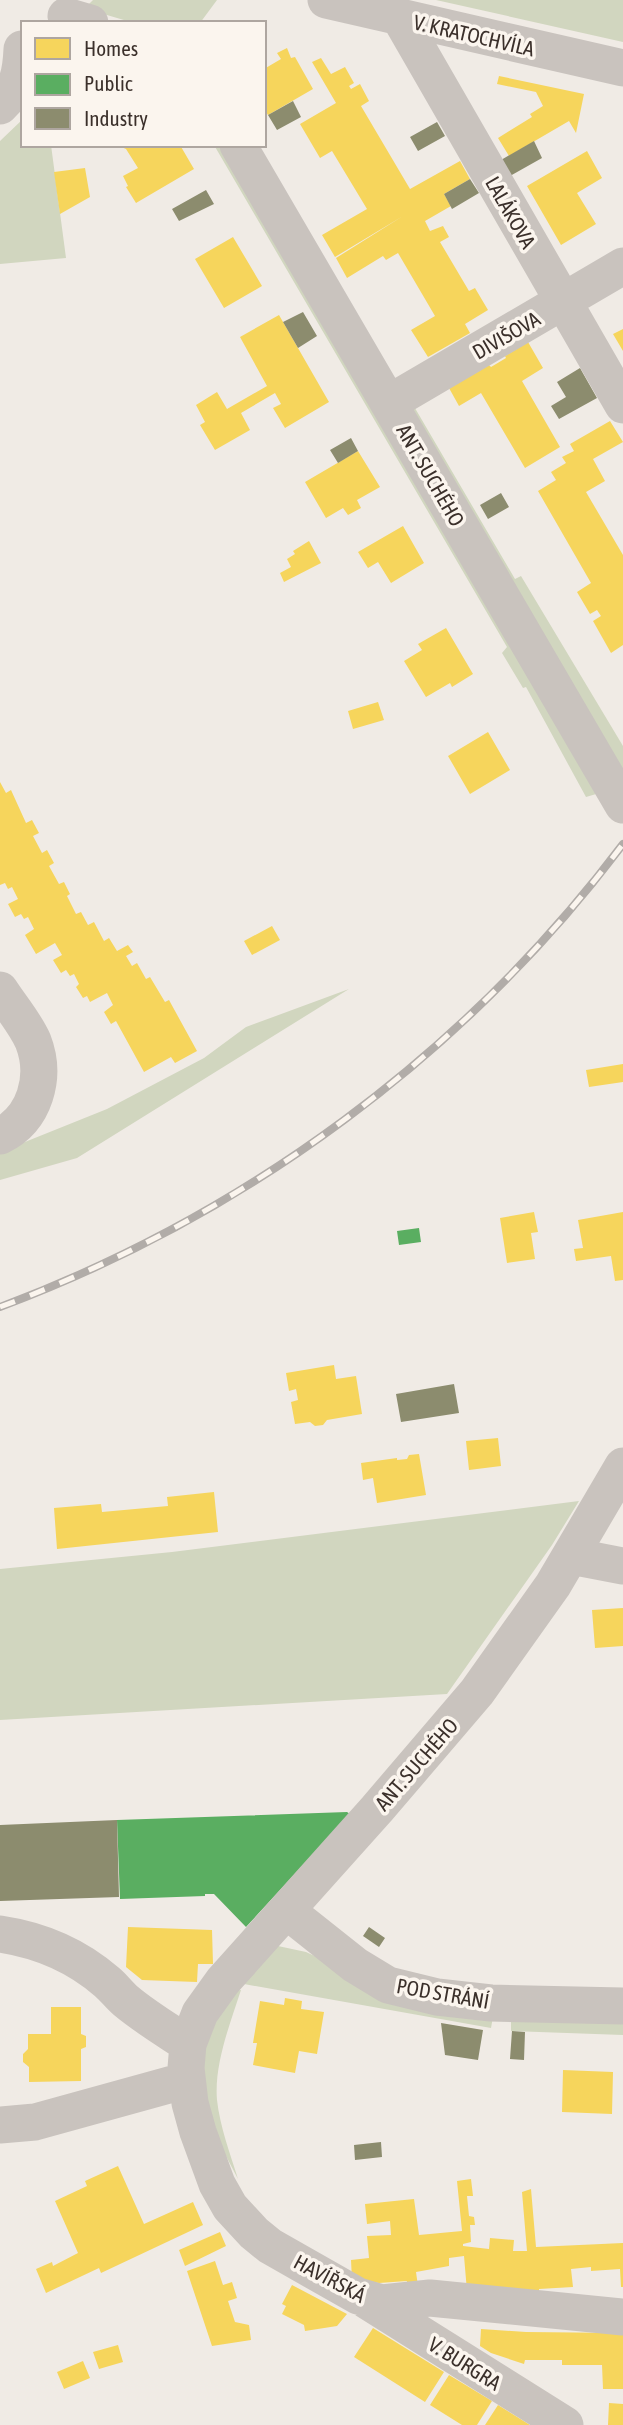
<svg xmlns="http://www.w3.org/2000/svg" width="623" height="2425" font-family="'Asap Condensed',sans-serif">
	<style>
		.green { fill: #d1d6bf }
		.homes { fill: #f6d55c }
		.public { fill: #5aae61 }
		.industry { fill: #8c8c6e }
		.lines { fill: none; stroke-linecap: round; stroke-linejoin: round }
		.minor { stroke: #c9c3be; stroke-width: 37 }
		.rail-casing { stroke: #b1aca8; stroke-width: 8 }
		.rail { stroke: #fbf5ee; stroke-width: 5; stroke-dasharray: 16; stroke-linecap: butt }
		.labels { text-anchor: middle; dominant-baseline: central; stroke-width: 7; stroke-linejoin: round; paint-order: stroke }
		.street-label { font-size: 21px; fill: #3b302b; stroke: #fbf5ee }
	</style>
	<rect width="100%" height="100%" fill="#f0ebe5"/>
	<path class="green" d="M93 0H217L200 23H134L90 10 89 4Z
		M436 0H623V42Z
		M23 119V145H51L66 258 0 264V141Z
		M214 145H224L603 792 586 797 526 687 523 688 502 653 507 647Z
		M412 403 515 579 521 576 623 746V770L410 418Z
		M349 989 77 1158 0 1180V1152L107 1109 204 1058 246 1027Z
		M579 1501 552 1545 447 1694 0 1720V1569L172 1552Z
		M278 1946 306 1952 321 1959 493 2017 491 2028 244 1984Z
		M241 1990C230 2024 214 2064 217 2100 220 2127 230 2153 238 2179L204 2114 203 2052 225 1992Z
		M623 2016V2035L511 2031V2019Z"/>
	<path class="homes" d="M287 48 291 58 295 57 313 89 268 115 264 109V69L281 59 277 53Z
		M321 58 331 74 345 67 354 83 349 86 351 89 360 84 369 101 361 106 410 189 460 161 470 179 444 194 451 206 425 221 430 231 443 226 449 237 440 242 469 291 475 288 488 310 465 324 470 333 428 357 411 330 435 316 398 253 386 260 383 256 347 278 336 258 403 216 335 257 322 235 367 209 332 151 320 158 300 124 336 103 312 62Z
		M499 76 584 94 576 133 569 121 509 156 498 138 532 117 530 114 543 106 536 92 497 84Z
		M117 145H180L194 169 136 203 126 187 128 186 123 176 138 168 126 149Z
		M587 151 602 178 577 193 596 224 561 245 527 186Z
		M85 168 90 197 60 214 54 172Z
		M233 237 262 286 224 308 195 259Z
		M279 315 329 402 285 428 273 408 281 404 275 393 241 413 250 430 215 450 200 425 205 422 196 405 217 392 227 409 267 386 240 337Z
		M623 329V351L613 334Z
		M528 342 543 368 522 381 560 447 525 468 481 393 459 406 449 388 489 365 491 367 506 358 505 356Z
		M610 421 623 442 593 459 605 481 586 492 623 555V645L611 653 593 621 601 616 597 610 590 614 577 592 591 583 538 491 556 480 551 472 566 463 562 457 574 451 570 444Z
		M358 451 380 487 357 500 361 508 348 515 343 508 326 518 305 482Z
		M403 526 424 563 391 583 378 562 368 568 358 552Z
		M309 541 321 563 284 582 280 573 291 567 287 559 295 554 293 551Z
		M446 628 473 674 452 687 450 683 426 697 404 661 422 650 418 644Z
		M378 702 384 720 353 729 348 711Z
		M488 732 510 770 470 794 448 756Z
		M0 782 6 793 11 790 26 823 32 820 39 833 33 836 42 853 47 850 54 863 49 866 59 884 64 882 70 894 67 896 76 914 81 912 88 925 94 922 104 941 109 938 117 951 128 945 133 952 126 956 132 966 137 963 146 979 150 977 165 1002 169 1000 197 1051 175 1063 171 1057 144 1072 116 1021 111 1024 104 1012 113 1005 107 993 90 1002 87 996 83 998 76 987 79 984 74 974 70 976 66 970 61 973 53 960 62 955 55 943 36 954 25 935 34 929 28 917 24 919 21 914 15 917 8 904 18 899 12 887 8 889 5 883 0 885Z
		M272 926 280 940 252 955 244 941Z
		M623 1064V1082L589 1087 586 1070Z
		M534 1212 538 1232 531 1233 535 1259 507 1263 500 1218Z
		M623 1212V1280L615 1281 611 1256 576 1261 574 1249 583 1248 578 1220Z
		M334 1365 336 1379 356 1376 362 1414 327 1420 323 1425 315 1426 310 1422 295 1424 291 1402 298 1400 296 1389 289 1391 286 1373Z
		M498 1438 501 1466 469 1470 466 1441Z
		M419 1454 426 1495 377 1503 373 1478 363 1480 361 1463 397 1458V1460L407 1459 409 1455Z
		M214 1492 218 1532 57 1549 54 1508 101 1504 102 1512 168 1506 167 1497Z
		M623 1608V1646L595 1648 592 1610Z
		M128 1927 212 1930 213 1964H198L197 1982 142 1980 126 1967Z
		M285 1998 302 2001 301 2009 324 2012 317 2054 299 2051 295 2073 253 2065 257 2043H253L260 2001 284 2005Z
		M51 2007H81V2034L86 2036V2047L81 2049V2081L29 2082V2067L23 2062V2054L28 2049V2034H51Z
		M563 2070 613 2072 612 2114 562 2112Z
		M118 2166 144 2224 193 2202 203 2225 101 2273 99 2268 46 2293 36 2269 52 2262 53 2266 78 2253 55 2201 87 2186 85 2181Z
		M471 2179 473 2196H467L469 2216 474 2217 475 2225H470L471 2242 463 2244V2246L489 2249 490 2238 514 2240 513 2251H527L522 2192 531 2189 536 2247 623 2243V2287H621L620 2269 591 2271V2267L571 2269 573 2287 539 2289V2298L467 2291 464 2256 449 2258V2266L416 2272 418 2286 406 2285 407 2281 379 2283 352 2280 351 2260 369 2258 367 2236 391 2235 390 2221 367 2224 365 2204 414 2199 419 2235 462 2231 457 2181Z
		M220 2232 226 2246 185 2266 179 2250Z
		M215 2261 223 2285 232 2282 237 2298 228 2301 235 2322 249 2325 251 2340 212 2346 187 2271Z
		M292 2285 347 2314 337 2326 305 2331 304 2325 282 2314 286 2306 282 2304Z
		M373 2328 444 2372 425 2402 354 2357Z
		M481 2329 526 2332 623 2333V2389H603L602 2365H562V2360H525L524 2364 491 2353 480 2346Z
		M118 2345 123 2362 99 2369 93 2352Z
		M83 2361 90 2378 64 2389 57 2372Z
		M449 2375 492 2401 477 2425H462L430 2405Z
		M609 2403 623 2404V2425H608Z
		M498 2405 530 2425H485Z"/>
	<path class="public" d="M419 1228 421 1242 399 1245 397 1231Z
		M347 1812 350 1814 246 1927 214 1894H205V1896L120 1899 117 1820Z"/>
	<path class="industry" d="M293 101 301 117 277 130 268 115Z
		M437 122 445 136 418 151 410 137Z
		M534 141 542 158 510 176 501 160Z
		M470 179 479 193 452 209 444 194Z
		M206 190 214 204 179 221 172 209Z
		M303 312 317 336 298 348 283 322Z
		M580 368 597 398 559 419 551 406 566 397 557 382Z
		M351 438 358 451 338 463 330 450Z
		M501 493 509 507 488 519 480 505Z
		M454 1384 459 1413 401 1422 396 1394Z
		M117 1820 119 1897 0 1901V1825Z
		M369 1927 385 1938 379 1947 363 1936Z
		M441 2023 483 2030 478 2060 445 2055Z
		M512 2031 525 2032 524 2060 510 2059Z
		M381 2142 382 2157 355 2160 354 2145Z"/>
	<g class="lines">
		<path class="minor" d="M326 0 623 68
			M66 16 90 23
			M400 18 623 405
			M0 106C18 89 21 72 22 49
			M238 145 623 805
			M389 403 623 266
			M0 990C11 1007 25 1023 33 1041 47 1077 35 1119 0 1136
			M623 1466 553 1585 477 1692 377 1809 223 1981 200 2013 193 2031 188 2044 186 2068 190 2103 198 2132 217 2184 230 2207 254 2233 270 2246 358 2296 382 2303 430 2298 623 2317
			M571 1556 623 1566
			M287 1911 355 1965 388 1985 437 1997 491 2003 623 2006
			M0 1934C40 1940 76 1955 107 1982 114 1988 119 1995 126 2001 145 2017 167 2030 188 2044
			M0 2125 35 2122 187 2080
			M366 2300 565 2425"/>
		<defs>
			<path id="rail" d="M0 1307C246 1215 465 1054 623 844"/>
		</defs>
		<use href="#rail" class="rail-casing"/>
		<use href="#rail" class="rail"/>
	</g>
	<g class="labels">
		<g class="street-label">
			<text transform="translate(474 35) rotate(13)">V. KRATOCHVÍLA</text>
			<text transform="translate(511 212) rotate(60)">LALÁKOVA</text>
			<text transform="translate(506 335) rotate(-30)">DIVIŠOVA</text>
			<text transform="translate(431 475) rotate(60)">ANT. SUCHÉHO</text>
			<text transform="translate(416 1764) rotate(-49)">ANT. SUCHÉHO</text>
			<text transform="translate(443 1993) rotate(10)">POD STRÁNÍ</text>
			<text transform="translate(330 2278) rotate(28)">HAVÍŘSKÁ</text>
			<text transform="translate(465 2363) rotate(32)">V. BURGRA</text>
		</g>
	</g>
	<rect x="21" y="21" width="245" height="126" fill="#fbf5ee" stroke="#aea6a0" stroke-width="2"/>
	<rect x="35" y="38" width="35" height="21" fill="#f6d55c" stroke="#aea6a0" stroke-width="2"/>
	<text x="84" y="56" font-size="21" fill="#3b302b">Homes</text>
	<rect x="35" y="74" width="35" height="21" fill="#5aae61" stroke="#aea6a0" stroke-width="2"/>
	<text x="84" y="91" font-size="21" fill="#3b302b">Public</text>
	<rect x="35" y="108" width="35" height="21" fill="#8c8c6e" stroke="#aea6a0" stroke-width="2"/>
	<text x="84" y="126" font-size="21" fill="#3b302b">Industry</text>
</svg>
